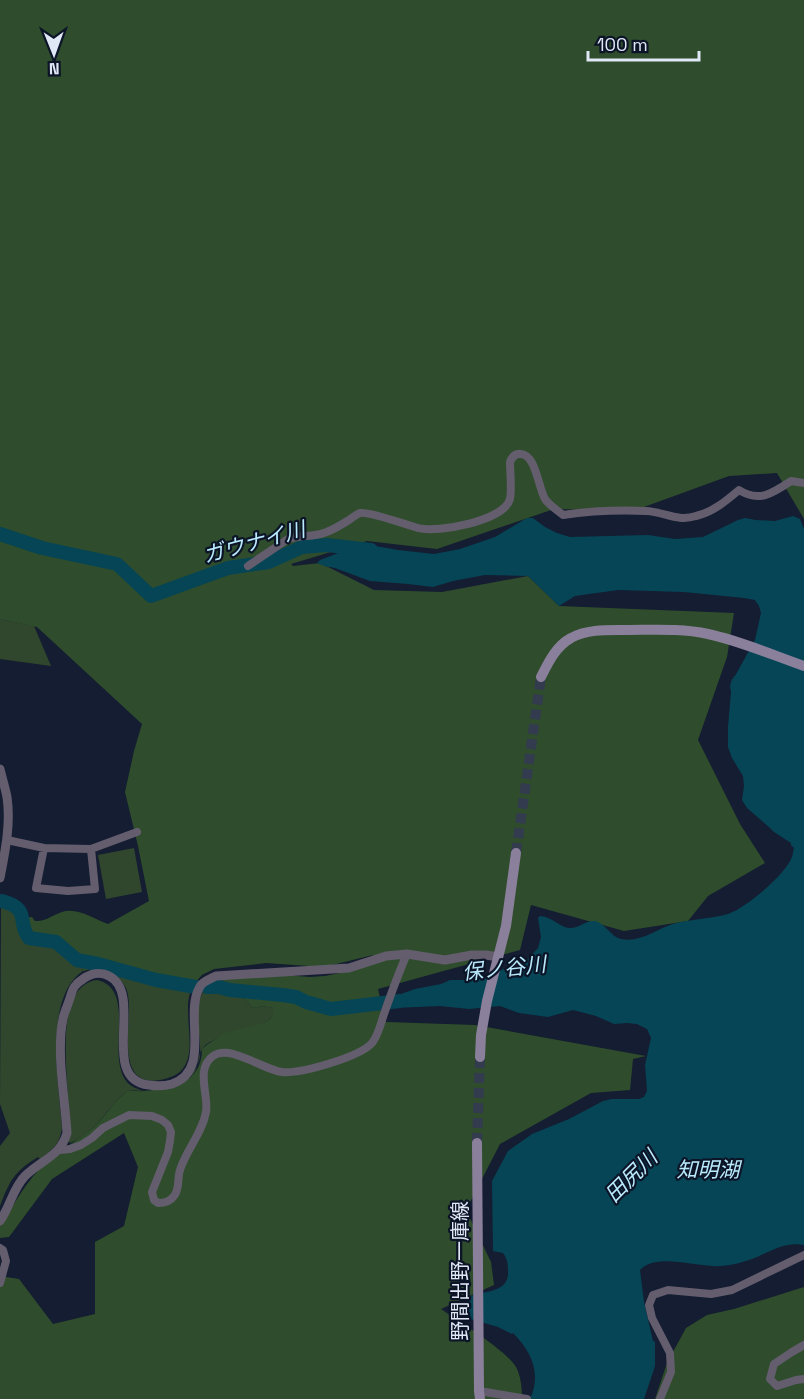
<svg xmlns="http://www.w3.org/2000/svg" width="804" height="1399" font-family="'Space Grotesk','Noto Sans JP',sans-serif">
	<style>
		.green { fill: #30472d }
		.forest { fill: #2f4d2c }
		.water { fill: #064556 }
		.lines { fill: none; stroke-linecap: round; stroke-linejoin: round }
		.river { stroke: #064556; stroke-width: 14 }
		.secondary-tunnel { stroke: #333b4e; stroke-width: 10; stroke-dasharray: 10 5; stroke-linecap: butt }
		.minor { stroke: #635d6e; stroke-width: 8 }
		.tertiary { stroke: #635d6e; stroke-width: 9 }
		.secondary { stroke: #8b809c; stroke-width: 10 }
		.labels { text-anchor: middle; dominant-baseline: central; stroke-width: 4.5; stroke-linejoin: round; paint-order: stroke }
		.street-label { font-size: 20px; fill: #e0e7f5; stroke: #0c1427 }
		.water-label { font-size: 21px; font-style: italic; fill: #b9ebfc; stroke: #0c1427 }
	</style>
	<rect width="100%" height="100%" fill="#141d31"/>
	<path class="green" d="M0 619 34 626 51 666 0 659Z
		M134 848 142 892 106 899 98 855Z
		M1 905C28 912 15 917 23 935L67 946 72 952 79 955 83 971C43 997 59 1086 62 1128 59 1146 53 1149 40 1159L38 1157C14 1172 10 1180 0 1206V1146L10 1133 0 1104Z
		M117 976 165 986 181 983 193 985C180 1010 198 1046 184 1067 179 1075 170 1078 160 1080 113 1088 133 1022 128 995 127 987 122 982 117 976Z
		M97 980C138 989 105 1057 127 1082 131 1087 138 1089 143 1091 139 1091 133 1090 129 1091 120 1093 102 1120 95 1126 87 1133 79 1139 70 1143L68 1141 70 1130C69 1114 68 1098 67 1083 66 1055 58 985 97 980Z
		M207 986C225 989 241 993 253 1008L263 1006 275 1008 272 1016 268 1021C251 1030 231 1030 214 1040 211 1042 205 1044 203 1048 196 1057 200 1071 190 1077 195 1070 199 1064 200 1056 202 1033 190 1005 207 986Z"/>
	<path class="forest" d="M0 0H804V519L777 473 729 476 633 511 554 509 437 549 367 541 291 564 293 566 320 563 374 590 442 592 528 576 559 606 734 613 727 657 698 740 740 824 765 863 708 896 688 921 624 931 531 905 520 950 378 989 386 1022 475 1025 646 1056 633 1059 630 1090 591 1093 500 1144 466 1210 491 1262 494 1285 441 1309C458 1321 506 1350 516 1367 521 1376 522 1389 522 1399H0V1276L19 1279 53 1324 95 1314V1242L124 1226 138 1167 124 1133 52 1179 9 1237 0 1238V1225L3 1223C15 1202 27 1180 46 1163 61 1149 78 1140 94 1127 105 1117 113 1102 125 1093 129 1089 137 1092 143 1091 172 1089 202 1083 202 1049L205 1046 225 1033 264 1023C271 1020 273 1015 274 1008L263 1006 253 1008C241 993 225 989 207 986L218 980 269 974 310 977 325 976 340 973 375 963 373 955 324 967 266 963 214 969 202 975 193 985 181 983 165 986 117 976 109 971 102 969H92L83 971 79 955 72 952 67 946 29 936 25 930 24 918 32 917 35 921C45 922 53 915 62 912 77 907 94 919 108 924L149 901 138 846 125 792 134 751 142 724 37 627 0 619Z
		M804 1287V1399H655L667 1363 686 1328 707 1315 734 1309Z"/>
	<path class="water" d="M793 516 800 519 804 529V1245C784 1241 770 1252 752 1259 743 1262 730 1266 720 1266 698 1268 657 1252 640 1270L644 1302 653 1341 655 1342V1366L644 1399H530C542 1373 531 1351 513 1333L512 1334 498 1327 460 1316 456 1313 454 1308C464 1286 510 1301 508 1271 508 1264 507 1258 503 1253L493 1251 492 1181 508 1151 532 1134 569 1119 603 1101 612 1099H639L644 1097 647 1091 645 1065 651 1038 647 1029 637 1024 627 1023 614 1024 596 1016 573 1010 548 1017 519 1013 500 1006 469 1009 440 1006 394 1008 385 1005 383 1003 387 999 415 989 441 984 450 980H476L504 969 514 967 525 962 538 948 541 937 538 918 540 916C553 917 559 927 569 928 578 929 586 920 595 921 605 923 611 937 621 939 641 943 656 929 673 924 691 919 710 919 728 914 745 909 786 874 792 857 793 854 793 851 794 848L791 845V843L774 832 770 828 747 808 742 800 744 786 743 776 732 758 728 747V727L731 692 730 686 732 679 734 678 733 677 735 676 755 640 761 613 759 606 755 600 744 598 684 592 618 590 575 596 559 606 528 576 485 575 453 581 433 587 408 584 370 581 335 568 324 566 317 563 320 560 349 549 375 546 398 550 434 554 460 549 495 537 527 518H533L545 527 557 533 570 537 648 535 675 539 703 537 738 520 745 518 756 520 775 521Z"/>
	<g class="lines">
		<path class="river" d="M0 534 42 548 117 564 151 596 228 568 269 562 302 547 327 545 371 550
			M2 901C32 909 16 922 29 938L56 942 77 960 98 964 156 980 196 987
			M207 987H219L230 990 282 995 296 997 306 1002 331 1009 400 1001"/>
		<path class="secondary-tunnel" d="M516 853 541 677
			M477 1143 480 1057"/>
		<path class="minor" d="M248 566 288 539C300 535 313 537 324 533 333 530 341 525 349 520 352 518 357 514 360 513 369 511 407 525 418 528 438 533 504 521 510 499 512 490 510 471 510 462 512 457 515 453 521 454 536 455 538 487 545 499 549 505 557 510 563 515 590 511 619 510 646 511 665 512 677 522 696 516 713 512 726 501 739 490 759 503 773 493 791 481L804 483
			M7 840 44 848 91 849 137 832
			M44 848 36 888 68 891 95 889 91 849
			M60 1150 70 1149 81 1145 92 1138 103 1128 129 1115 152 1116 162 1120 168 1125 171 1132 170 1141 168 1152 152 1192 154 1200 158 1203C164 1203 170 1202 174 1196 180 1189 177 1179 180 1170 186 1150 202 1134 206 1112 209 1095 195 1069 213 1056 231 1044 263 1070 282 1072 300 1074 360 1057 372 1043 378 1036 381 1023 384 1014 391 994 398 974 407 954
			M0 1248 3 1250 6 1261 0 1283
			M804 1345 792 1352 774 1364 770 1379 777 1386 796 1380 804 1379
			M479 1391 527 1399
			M660 1399 671 1372 670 1353 652 1318 649 1305 653 1295 668 1290 711 1294 732 1290 804 1255"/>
		<path class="tertiary" d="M0 769C2 778 5 787 7 797 11 824 5 852 0 878
			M0 1221C10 1207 13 1188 25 1176 42 1159 60 1157 67 1133 65 1099 56 1051 63 1019 64 1013 67 1007 69 1001 71 996 72 988 76 985 78 982 81 981 83 979 90 974 100 971 109 976 145 994 98 1079 149 1085 155 1086 165 1086 172 1084 210 1071 187 1021 197 993 197 993 200 986 201 985 204 981 212 978 216 976L349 968 386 956 407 954 445 960 472 955H486L498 957"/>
		<path class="secondary" d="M541 677C548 663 556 646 571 638 587 629 608 630 625 630 653 630 681 628 708 634 741 641 772 655 804 666
			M480 1057 481 1035 487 1001 506 926 516 853
			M477 1143 479 1391 480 1399"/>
	</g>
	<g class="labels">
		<g class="street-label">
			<text transform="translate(460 1271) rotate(-90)">野間出野一庫線</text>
		</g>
		<g class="water-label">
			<text transform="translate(254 542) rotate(-15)">ガウナイ川</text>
			<text transform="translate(504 968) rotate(-6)">保ノ谷川</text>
			<text x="708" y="1169">知明湖</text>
			<text transform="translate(631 1176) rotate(-45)">田尻川</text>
		</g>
	</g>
	<g transform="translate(54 54) rotate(179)" stroke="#0c1427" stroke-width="4.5" paint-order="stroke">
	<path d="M0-4.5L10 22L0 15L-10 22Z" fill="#e0e7f5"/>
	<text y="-9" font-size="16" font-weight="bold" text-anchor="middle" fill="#e0e7f5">N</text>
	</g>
	<path d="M588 51v9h111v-9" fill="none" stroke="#e0e7f5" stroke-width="3"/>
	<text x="597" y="51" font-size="18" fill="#e0e7f5" stroke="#0c1427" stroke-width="4.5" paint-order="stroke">100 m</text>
</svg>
